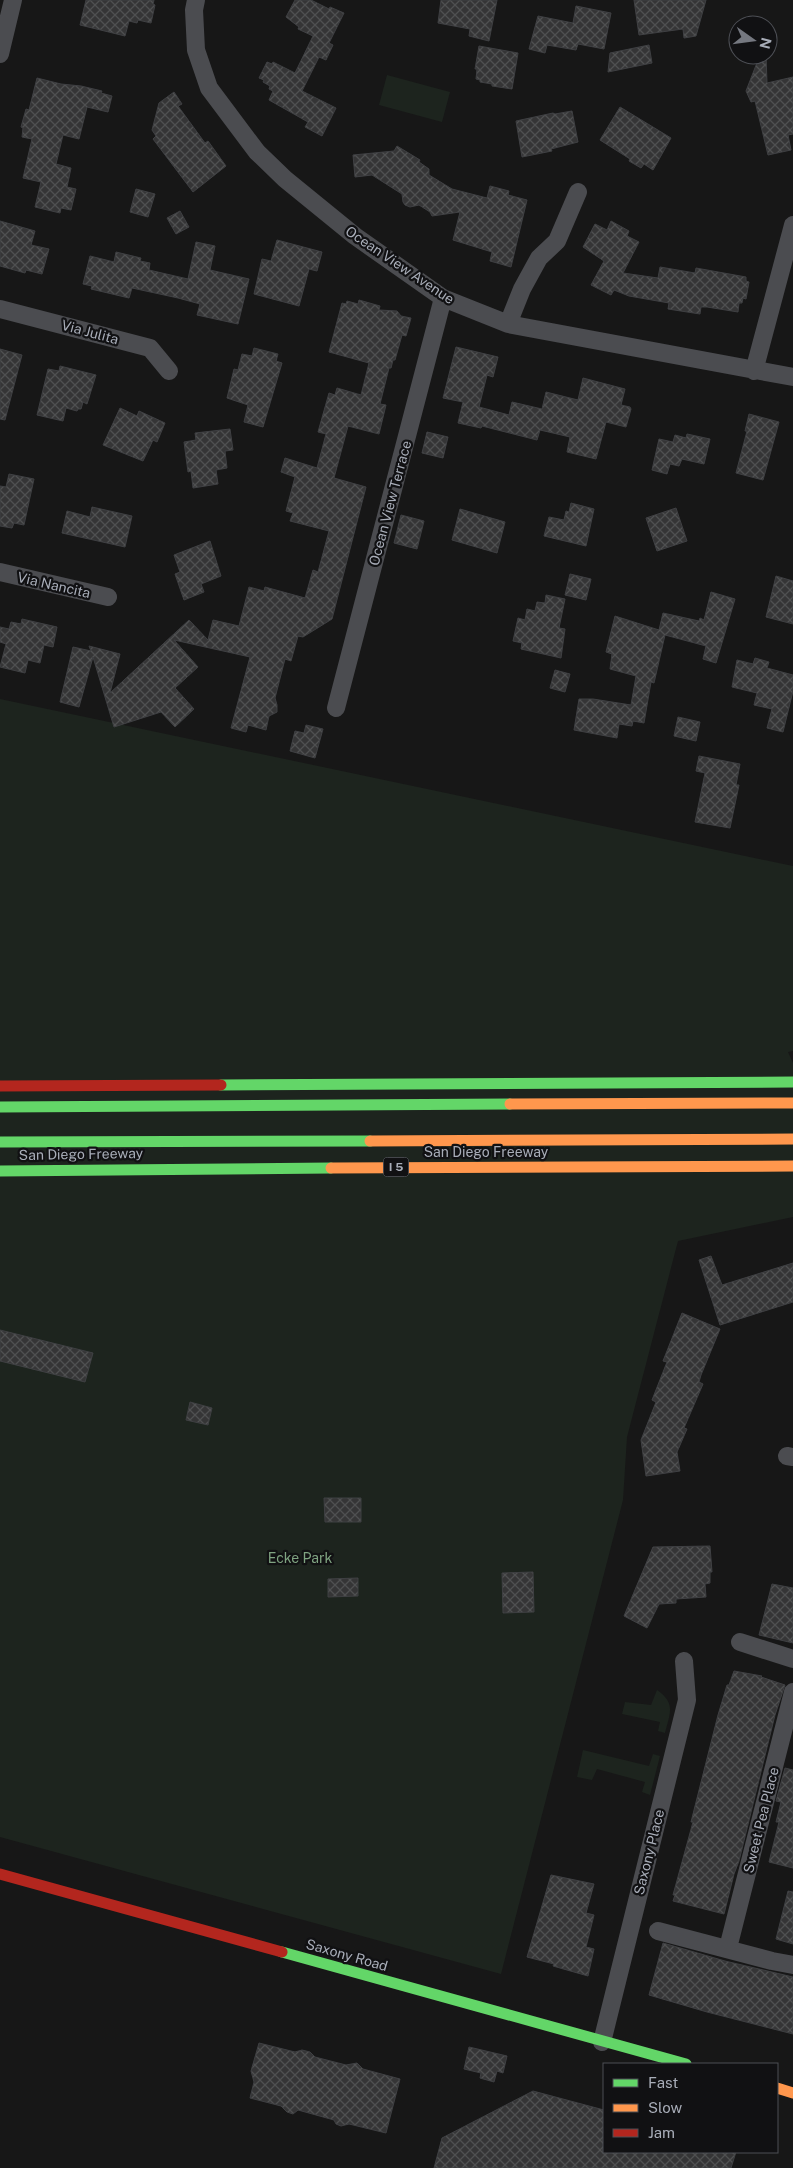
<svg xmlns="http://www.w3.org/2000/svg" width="793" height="2168" font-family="'Public Sans',sans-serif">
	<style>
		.green { fill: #1d241e }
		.building { fill: url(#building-cross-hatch); stroke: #3f4043 }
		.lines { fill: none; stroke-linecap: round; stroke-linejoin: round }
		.street { stroke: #4b4c50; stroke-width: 18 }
		.fast { stroke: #63d668; stroke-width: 11 }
		.slow { stroke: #ff974d; stroke-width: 11 }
		.jam { stroke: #b3261e; stroke-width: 11 }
		.labels { text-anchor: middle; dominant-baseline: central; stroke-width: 4.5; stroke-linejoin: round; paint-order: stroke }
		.shield { fill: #111113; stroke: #7b7e86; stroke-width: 1 }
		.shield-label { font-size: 12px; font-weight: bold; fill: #a8adb8 }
		.street-label { font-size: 14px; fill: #a8adb8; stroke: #111113 }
		.park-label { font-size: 14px; fill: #7fa381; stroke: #111113 }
	</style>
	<defs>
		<pattern id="building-cross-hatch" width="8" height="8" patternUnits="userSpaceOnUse" patternTransform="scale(1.25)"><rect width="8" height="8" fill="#353536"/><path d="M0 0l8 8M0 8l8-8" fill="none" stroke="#4f5051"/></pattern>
	</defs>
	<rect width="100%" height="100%" fill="#171717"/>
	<path class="green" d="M387 75 450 92 442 122 379 105Z
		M0 699 793 866V1051L788 1052 793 1063V1217L678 1241 627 1437 623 1500 501 1974 0 1837Z
		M657 1690C676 1703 670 1713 665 1733L658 1731 660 1722 622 1714 625 1702 651 1705Z
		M583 1750 649 1766 653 1754 660 1756 650 1795 642 1792 645 1782 597 1769 592 1780 577 1777Z"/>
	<path class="building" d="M86 0H154L153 4 155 5 151 23 138 20 137 23 129 21 125 36 80 25Z
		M295 0H311L329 9 330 7 344 13 329 43 333 45 326 60 319 57 302 91 336 108 322 136 305 127 308 122 269 100 273 91 269 89 270 86 263 82 264 80 259 78 267 62 272 64 273 62 295 73 313 36 298 29 299 27 286 17Z
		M441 0H497L489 41 469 36 470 29 438 23Z
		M634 0H706L696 36 684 38 683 29 639 35Z
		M576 6 611 13 604 49 578 44 576 50 547 45 545 53 529 49 538 16 573 23Z
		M649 45 652 63 608 72 610 53Z
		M479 46 518 53 512 89 492 86V84L480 82V80L476 79 477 69H475Z
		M760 55H766L767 83 793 77V134L788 135 791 150 768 155 755 101 751 102 746 91Z
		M37 78 61 84 81 86 102 91 101 93 112 96 108 112 87 107 79 139 63 135 56 164 71 168 67 187 76 189 71 210 61 208 60 213 35 207 41 182 23 178 32 139 22 137 23 128 21 127 26 109 29 110Z
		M174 92 182 104 178 106 205 143 208 141 226 166 193 192 153 139 156 136 152 130 159 103Z
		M620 107 671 138 653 170 644 164 641 168 629 161 630 159 600 140Z
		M572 111 578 142 551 149 552 151 522 157 516 121 553 113 555 114Z
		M397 146 420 160 419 162 429 169V175L452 189 487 198 490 186 509 191 508 195 527 200 511 267 490 261 492 252 453 240 460 212 432 216 430 212 419 205 410 207 405 205 403 202 402 194 372 175 355 177 353 155 394 151Z
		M136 189 155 194 148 217 130 212Z
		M180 211 189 227 176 234 167 218Z
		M0 221 35 231 31 245 49 249 42 274 26 270 25 273 0 266Z
		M611 221 629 231 627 236 639 242 623 273 658 278 660 267 695 273 696 268 746 277V281L749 282 746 299 743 298 742 303H739L738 312 707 307H701L700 314 668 309 669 303 629 296 614 290 611 295 591 285 604 261 583 247 595 224 607 230Z
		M277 240 322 252 317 271 309 269 299 306 254 294 262 259 271 261Z
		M196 242 215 246 210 270 249 279 238 324 197 315 200 304 178 298 132 288 129 298 91 289 92 286 83 284 90 256 114 262 116 252 141 258 140 261 150 263 149 270 188 279Z
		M359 300 380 306 379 310 397 311 401 316 411 318 406 336 402 335 395 360H393L391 368H389L380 404 386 405 379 434 348 426 334 478 366 487 332 619 303 637 298 636 291 661 285 659 275 698 277 705V712L269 716 266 730 248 725 246 732 231 728 250 657 174 640 198 667 175 688 194 709 175 727 161 712 114 727 93 657 79 707 60 702 73 647 91 651 89 646 120 654 110 693 189 620 208 640 213 620 239 626 249 587 264 591 265 587 305 598 313 570 318 572 329 531 290 521 293 513 286 511 295 477 281 472 285 458 317 468 326 434 318 432 329 393 335 395 337 388 361 395 369 363 329 352 342 303 346 304 347 301 358 304Z
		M456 347 498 357 493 377 487 375 479 407 509 415 512 402 542 409 546 392 578 400 583 378 625 389 621 405 630 407 631 409 626 427 606 422 596 459 567 452 570 437 540 430 537 440 482 426 481 428 458 423 463 402 443 398Z
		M254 348 278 354 276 361 282 363 263 427 244 422 248 405 227 398 234 369 238 370 242 354 252 356Z
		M0 349 22 355 5 420 0 419Z
		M60 366 96 375 87 404 83 402 81 409H78L77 411 66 408 63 421 37 415 48 369 59 371Z
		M120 408 137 416 139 411 165 423 157 442 153 440 143 461 103 445Z
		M749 414 779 422 763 480 736 473 747 431H745Z
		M230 429 233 450 225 451 227 468 216 470 218 484 193 488 191 471 188 472 184 442 196 440 195 433Z
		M427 432 448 437 443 458 422 453Z
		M687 434 710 439 704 464 682 459 679 466 670 464 667 474 652 470 659 439 673 442 675 435 686 438Z
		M9 474 34 479 24 525 14 523 12 528 0 526V486L6 487Z
		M571 503 594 509 586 546 544 536 549 517 564 520 566 511 569 512Z
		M92 507 132 516 125 547 62 533 67 511 90 517Z
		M676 508 687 541 657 551 646 518Z
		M460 509 505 522 497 553 452 540Z
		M401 515 424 521 417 549 394 543Z
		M210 541 221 576 201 584 204 592 184 600 175 574 180 572 174 555Z
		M570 574 591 579 586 600 565 595Z
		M776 576 793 581V624L766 617Z
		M711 592 735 599 716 663 703 659 706 646 665 635 654 683 651 682 644 723 633 721 632 726 619 724 617 738 574 730 579 699H593L631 705 636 676 610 669 612 654 606 652 615 616 659 630 663 613 699 621 700 618 704 620Z
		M546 595 565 599 559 628 565 629 561 658 521 649 522 643 513 641 518 618 525 620 527 609 535 611 537 602 545 603Z
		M22 619 57 627 53 647 44 645 40 663 28 660 25 673 0 667 6 644 0 642V627L9 629 11 622 21 624Z
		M755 658 769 662 767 668 793 675V691L783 732 767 728 772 709 754 705 757 693 732 687 737 660 753 664Z
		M555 670 570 674 565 692 550 688Z
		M678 717 700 722 696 741 674 736Z
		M306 725 323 729 315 758 290 751 295 731 304 733Z
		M699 756 740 764 736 785H739L730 828 695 822 705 773 696 771Z
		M711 1256 722 1285 793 1263V1302L720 1325 699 1260Z
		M682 1313 720 1329 701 1375 699 1382 703 1384 684 1428 687 1429 677 1452 680 1471 646 1476 641 1440 656 1402 652 1400 667 1362 663 1361Z
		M0 1330 93 1353 85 1382 0 1361Z
		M190 1402 212 1408 208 1425 186 1420Z
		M324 1498H361V1522H325Z
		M710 1546 712 1572H710V1583L705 1584 706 1597 676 1599V1603L659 1604 647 1628 624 1616 653 1547Z
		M533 1572 534 1612 503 1613 502 1573Z
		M358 1578V1596L328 1597V1579Z
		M772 1584 793 1588V1643L759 1635Z
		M734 1671 762 1676 761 1677 785 1685 775 1715 739 1861 734 1874 724 1914 673 1901 675 1895H673L693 1822H691L718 1715 727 1685H729Z
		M785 1768 793 1770V1868L769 1862 779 1822H776L781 1802 776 1801Z
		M551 1875 594 1884 586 1913 594 1915 586 1947 594 1949 588 1976 553 1966 554 1964 527 1957Z
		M788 1891 793 1892V1944L776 1939Z
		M663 1943 725 1961 793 1977V2034L707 2012 649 1995Z
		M259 2043 295 2052 302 2050 310 2052 315 2057 346 2065 357 2063 363 2069 400 2079 386 2133 349 2124 341 2126 336 2124 334 2120 298 2110 293 2114 287 2112 281 2106 250 2098 254 2082 251 2071Z
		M469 2047 507 2056 503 2073 497 2071 494 2082 480 2078 481 2073 464 2069Z
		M533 2091 604 2110V2152H736L731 2168H434L442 2138Z"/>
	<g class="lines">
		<path class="street" d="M196 0 194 10 196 50 209 88 257 152 285 179 355 236 443 298 508 324 793 377
			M0 54 13 0
			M0 309 150 348 169 371
			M508 324 522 289 539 258 557 241 578 192
			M754 371 793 225
			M0 572 108 597
			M336 708 443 298
			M787 1456 793 1457
			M740 1642 793 1659
			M658 1931 772 1961 793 1965
			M728 1948 793 1692
			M602 2042 687 1700 684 1661"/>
		<path class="fast" d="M221 1085 793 1082
			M0 1107 510 1104
			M0 1142 370 1141
			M0 1171 331 1168
			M282 1952 686 2064"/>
		<path class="slow" d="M510 1104 793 1103
			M370 1141 793 1139
			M331 1168 793 1166
			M777 2088 793 2093"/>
		<path class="jam" d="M0 1086 221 1085
			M0 1874 282 1952"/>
	</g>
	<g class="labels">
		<rect class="shield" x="383.5" y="1157.5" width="25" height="19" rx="4"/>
		<g class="shield-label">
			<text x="396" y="1167">I 5</text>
		</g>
		<g class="street-label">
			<text transform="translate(400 265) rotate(34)">Ocean View Avenue</text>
			<text transform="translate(90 332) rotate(15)">Via Julita</text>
			<text transform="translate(390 503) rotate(-75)">Ocean View Terrace</text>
			<text transform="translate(54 585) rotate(13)">Via Nancita</text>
			<text x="486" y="1152">San Diego Freeway</text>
			<text transform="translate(81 1154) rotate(-1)">San Diego Freeway</text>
			<text transform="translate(761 1820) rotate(-76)">Sweet Pea Place</text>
			<text transform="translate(649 1852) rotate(-76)">Saxony Place</text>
			<text transform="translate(347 1955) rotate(16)">Saxony Road</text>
		</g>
		<g class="park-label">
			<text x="300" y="1558">Ecke Park</text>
		</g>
	</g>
	<rect x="603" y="2063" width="175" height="90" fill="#111113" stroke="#4d4f55"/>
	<rect x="613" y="2079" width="25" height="8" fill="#63d668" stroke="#4d4f55"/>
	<text x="648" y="2088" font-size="15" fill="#a8adb8">Fast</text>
	<rect x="613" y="2104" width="25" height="8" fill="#ff974d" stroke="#4d4f55"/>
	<text x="648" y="2113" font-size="15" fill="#a8adb8">Slow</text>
	<rect x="613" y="2129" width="25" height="8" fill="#b3261e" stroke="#4d4f55"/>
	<text x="648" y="2138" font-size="15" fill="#a8adb8">Jam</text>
	<g transform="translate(753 40) rotate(104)"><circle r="24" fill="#111113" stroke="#4d4f55"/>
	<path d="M0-4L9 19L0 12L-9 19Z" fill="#757880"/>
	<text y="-8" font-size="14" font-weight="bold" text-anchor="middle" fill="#a8adb8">N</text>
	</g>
</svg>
